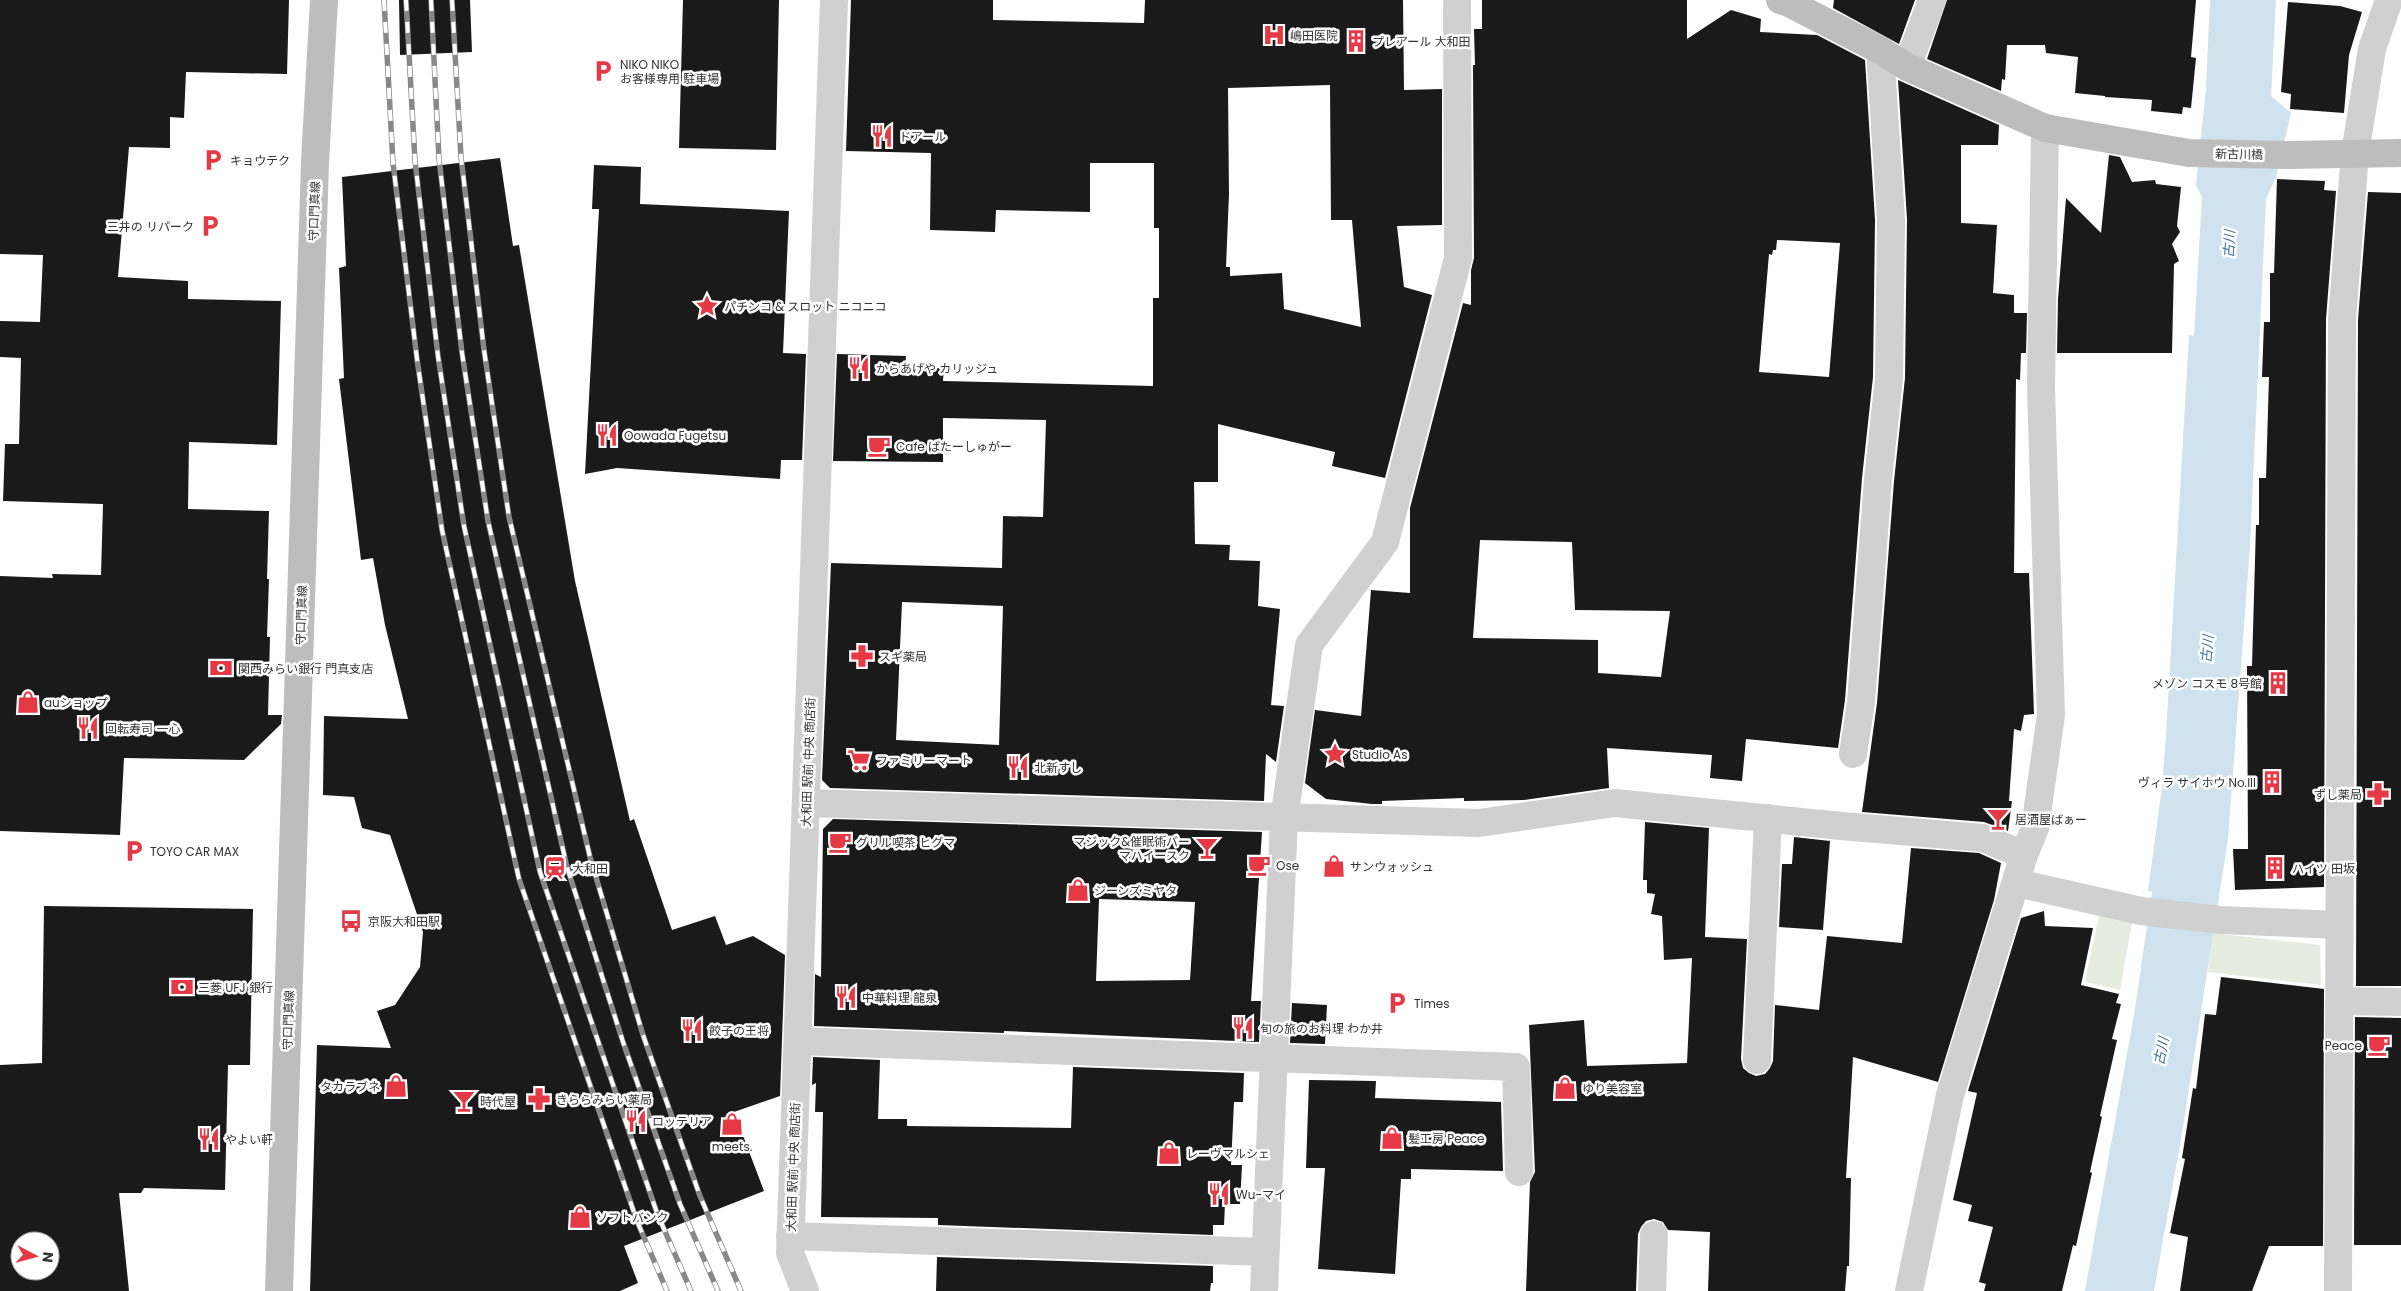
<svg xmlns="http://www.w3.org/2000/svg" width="2401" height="1291" font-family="Poppins,'Noto Sans JP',sans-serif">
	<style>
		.green { fill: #e6ecdf }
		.water { fill: #cfe2ee }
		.building { fill: #1a1a1a; fill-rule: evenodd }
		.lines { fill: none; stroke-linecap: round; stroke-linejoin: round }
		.street { stroke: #d0d0d0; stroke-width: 28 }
		.secondary { stroke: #bdbdbd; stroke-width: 28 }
		.rail-casing { stroke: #888; stroke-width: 5.5 }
		.rail { stroke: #fff; stroke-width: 4; stroke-dasharray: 11; stroke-linecap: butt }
		.labels { text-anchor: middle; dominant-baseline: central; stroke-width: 5; stroke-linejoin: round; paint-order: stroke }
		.poi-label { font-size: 12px; fill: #333; stroke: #fff; text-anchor: start }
		.street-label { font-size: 12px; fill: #333; stroke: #fff }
		.water-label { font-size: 14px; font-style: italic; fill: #3f7597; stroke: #fff }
	</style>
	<rect width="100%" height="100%" fill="#fff"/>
	<path class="green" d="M2099 915 2132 923 2120 990 2085 982Z
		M2213 933 2320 945 2321 985 2208 972Z"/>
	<path class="water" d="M2210 0H2276L2271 96 2291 113 2276 177 2266 199 2250 546 2228 839 2182 1133 2154 1291H2085L2135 1009 2152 892 2148 891 2162 787 2166 736 2189 335 2194 336 2202 197 2196 185 2206 89Z"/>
	<path class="building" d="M0 0H289L287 74 186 72 184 118 170 117V148L129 147 118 277 188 281V299L281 301 277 445 189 442 188 509 269 511 267 579H269L267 637H270L268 715H282L281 724 244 760 124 758 120 835 0 831V576L53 578 52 574 101 575 103 504 3 501 5 444H19L21 358 0 357V321L40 322 43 255 0 254Z
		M399 0H470L472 52 400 55Z
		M683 0H779L776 150 679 148Z
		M851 0H993V20L1144 23 1145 0H1403L1404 90 1442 89V225L1397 226 1404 287 1432 295 1385 478 1332 466 1335 452 1218 424V482H1194L1195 544 1230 545 1229 560 1260 561 1258 606 1280 609 1271 705 1284 706 1276 762 1266 754 1264 801 830 788 822 780 831 563 1002 568 1003 516 1043 517 1046 420 943 418V462L833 461 837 354 906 356 905 368H944L943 381 1153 386V298H1159V228H1154V163H1090V212L996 210 995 232 930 230 931 153 846 151ZM1330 85 1331 220H1352L1361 327 1284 309 1282 273 1230 276V267H1226L1229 194 1228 88ZM902 602 1003 606 999 745 896 740Z
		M1482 0H1687V39L1731 10 1761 19 1760 32 1817 35 1865 60 1875 220 1873 377 1862 478 1845 700 1838 748 1746 739 1742 781 1710 778 1712 755 1607 748 1609 788 1524 800 1464 801V798L1382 801V804H1372L1326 799 1305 783 1315 710 1361 716 1371 590 1410 593V508L1463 303 1471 305V270L1474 258 1473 65H1475L1474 29H1482ZM1777 240 1840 243 1829 377 1759 372 1769 254 1772 255 1773 250H1776ZM1480 540 1572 542 1575 610 1670 611 1661 677 1598 673V640L1473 638Z
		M1834 0H1915L1899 44 1833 8Z
		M1947 0H2196L2191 57 2196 58 2191 108 2183 107 2182 114 2151 111 2152 100 2105 97V96L2075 93 2078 57 2046 53 2045 45H2007L2005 80 2002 79 2001 91 1927 59Z
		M2288 2 2340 6 2362 12 2349 55 2344 113 2290 109 2291 94 2281 92Z
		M1898 80 1999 125 1998 145H1961V223L1997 225 1993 293 2014 295V313H2027L2026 353H2021L2020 380 2016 379 2014 573H2029L2034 714 2024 715 2021 731 2014 729 2009 801H2012L2008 831 1984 822 1862 812 1877 703 1894 481 1905 378 1907 219Z
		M2109 155 2120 157 2132 182 2155 180 2156 184 2181 187 2177 226 2180 232 2172 244 2179 261 2174 264 2172 353H2057L2058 299 2066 198 2101 233Z
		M500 158 513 246 519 245 575 581 630 821 634 819 672 930 715 916 726 945 753 936 785 955 780 1096 734 1112 764 1191 624 1246 638 1283 620 1291H310L317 1045 391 1048 377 1011 395 1005 420 967 423 932 390 835 362 828 354 797 323 795 324 716 408 719 385 625 373 558 361 560 339 379 344 378 339 268 346 266 342 177Z
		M594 165 641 167 640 204 789 211 783 353 806 354 802 460H781L780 479 617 468 585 474 599 209H592Z
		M2277 179 2325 181 2324 190 2336 191 2326 319 2324 887 2235 890 2233 849H2248L2247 666H2252L2256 525H2259V478H2266L2269 377H2262L2264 322H2270V273H2274Z
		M2368 192 2401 193V986H2356L2358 320Z
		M833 819 1262 832 1251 1001H1261L1259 1042 1004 1031V1033L814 1026 815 974 821 977 823 829ZM1099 899 1195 902 1190 980 1096 981Z
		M1645 822 1709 828 1705 937 1747 939 1741 1059 1743 1068 1749 1073 1756 1076 1765 1074 1770 1068 1773 1061 1775 1005 1819 1010 1827 936 1902 943 1911 848 1979 853 2001 863 1994 900 1938 1082 1853 1057 1846 1178H1851L1849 1266H1847L1845 1291H1708L1710 1232 1668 1230 1663 1222 1654 1219 1646 1221 1641 1227 1638 1234 1636 1291H1526L1530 1182 1535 1172 1529 1025 1584 1020 1587 1066 1687 1063 1692 958 1664 960 1662 916 1651 914 1655 894 1647 893V880H1643Z
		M1794 837 1830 841 1823 930 1779 927 1782 864H1792Z
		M44 906 253 909 250 1065H228L225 1190 144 1188 141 1193H119L129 1291H0V1065L42 1063ZM20 1241H50V1271H20Z
		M2044 911 2045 926 2093 928 2081 985 2119 994 2116 1003 2121 1004 2112 1039 2117 1040 2100 1116 2102 1117 2090 1172 2092 1173 2076 1246 2073 1245 2062 1291H1984L1986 1284 1979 1282 1993 1227 1968 1221 1972 1205 1953 1200 1977 1093 1968 1091 2021 918Z
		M2221 977 2324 989 2323 1246H2269L2252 1291H2180L2188 1237 2170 1233 2185 1159 2182 1158 2193 1088 2196 1089 2205 1014 2216 1015Z
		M1292 1003 1327 1005 1325 1044 1290 1043Z
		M2355 1017 2401 1018V1245H2354Z
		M813 1057 880 1060 878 1119H907V1126L1071 1128 1073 1067 1244 1073 1243 1102H1234L1231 1165H1242L1240 1204H1225L1224 1225H1213V1235L938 1225V1218L821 1217 823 1112H815L816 1083 812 1085Z
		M1309 1080 1376 1081 1375 1098 1501 1102 1503 1171 1411 1169V1179H1401L1395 1274 1318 1269 1325 1168H1306Z
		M937 1257 1213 1266V1283H1211L1210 1291H936Z"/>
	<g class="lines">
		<path class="street" d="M1907 67 1932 0
			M1853 754 1861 702 1878 480 1889 378 1891 220 1880 50
			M807 803 1479 823 1615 803 1841 826 1983 838 2024 855
			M2017 883 2141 911 2221 920 2339 925
			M2340 1001 2401 1002
			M798 1041 1516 1067 1519 1172
			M1757 1060 1768 818
			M790 1236 1265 1252
			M805 1291 790 1253 834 0
			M1264 1291 1284 819 1309 645 1385 542 1458 258 1457 0
			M1652 1291 1654 1235
			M1909 1291 1950 1095 2024 855 2035 828 2051 715 2041 389 2045 128
			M2338 1291 2342 319 2355 153 2372 49 2389 0"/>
		<path class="secondary" d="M1780 0 1789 3 1880 50 1907 67 2045 128 2189 153 2288 155 2401 153
			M279 1291 315 162 324 0"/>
		<defs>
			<path id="rail" d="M384 0 393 163 417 359 442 530 519 879 637 1221 667 1291
				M406 0 415 161 438 356 464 526 540 872 657 1213 691 1291
				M431 0 439 159 462 353 488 521 567 867 623 1042 680 1204 718 1291
				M452 0 461 157 484 350 509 517 590 857 643 1035 700 1196 741 1291"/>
		</defs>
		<use href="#rail" class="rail-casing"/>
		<use href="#rail" class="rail"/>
	</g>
	<defs>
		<symbol id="hospital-bare" viewBox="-9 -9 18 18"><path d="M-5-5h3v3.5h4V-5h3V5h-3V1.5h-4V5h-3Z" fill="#e63946" stroke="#fff" stroke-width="2.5" paint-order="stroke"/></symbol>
		<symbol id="building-bare" viewBox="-9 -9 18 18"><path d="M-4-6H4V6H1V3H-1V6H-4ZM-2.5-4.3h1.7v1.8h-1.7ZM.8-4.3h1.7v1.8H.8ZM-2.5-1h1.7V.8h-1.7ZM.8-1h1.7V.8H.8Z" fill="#e63946" stroke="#fff" stroke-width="2.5" paint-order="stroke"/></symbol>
		<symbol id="parking-bare" viewBox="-9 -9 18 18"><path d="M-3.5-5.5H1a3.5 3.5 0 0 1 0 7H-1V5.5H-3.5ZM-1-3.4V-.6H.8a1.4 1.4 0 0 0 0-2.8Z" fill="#e63946" stroke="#fff" stroke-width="2.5" paint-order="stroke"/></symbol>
		<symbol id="restaurant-bare" viewBox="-9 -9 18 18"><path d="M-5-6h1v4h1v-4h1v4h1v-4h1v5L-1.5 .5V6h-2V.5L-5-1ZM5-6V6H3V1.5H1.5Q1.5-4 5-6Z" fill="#e63946" stroke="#fff" stroke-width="2.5" paint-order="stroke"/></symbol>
		<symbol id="sight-bare" viewBox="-9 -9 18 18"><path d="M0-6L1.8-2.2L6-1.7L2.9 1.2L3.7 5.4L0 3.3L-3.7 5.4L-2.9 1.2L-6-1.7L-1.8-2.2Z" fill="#e63946" stroke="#fff" stroke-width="2.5" paint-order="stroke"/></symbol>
		<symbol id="cafe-bare" viewBox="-9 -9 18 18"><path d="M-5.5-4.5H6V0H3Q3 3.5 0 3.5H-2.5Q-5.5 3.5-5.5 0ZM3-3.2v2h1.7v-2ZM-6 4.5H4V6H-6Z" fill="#e63946" stroke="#fff" stroke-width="2.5" paint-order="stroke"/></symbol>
		<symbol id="pharmacy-bare" viewBox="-9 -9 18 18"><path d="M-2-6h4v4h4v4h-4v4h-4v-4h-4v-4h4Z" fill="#e63946" stroke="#fff" stroke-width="2.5" paint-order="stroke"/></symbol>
		<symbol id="bank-bare" viewBox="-9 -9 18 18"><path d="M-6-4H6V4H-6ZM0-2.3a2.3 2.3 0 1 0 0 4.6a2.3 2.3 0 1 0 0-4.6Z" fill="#e63946" stroke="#fff" stroke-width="2.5" paint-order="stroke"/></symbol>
		<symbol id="shop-bare" viewBox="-9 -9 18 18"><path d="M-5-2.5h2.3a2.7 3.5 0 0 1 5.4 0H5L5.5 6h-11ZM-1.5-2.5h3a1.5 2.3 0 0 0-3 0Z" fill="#e63946" stroke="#fff" stroke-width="2.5" paint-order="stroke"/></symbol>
		<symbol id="supermarket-bare" viewBox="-9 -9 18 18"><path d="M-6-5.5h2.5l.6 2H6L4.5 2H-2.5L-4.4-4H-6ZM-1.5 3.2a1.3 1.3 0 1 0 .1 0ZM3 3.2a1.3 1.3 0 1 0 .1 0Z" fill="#e63946" stroke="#fff" stroke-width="2.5" paint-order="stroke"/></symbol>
		<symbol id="bar-bare" viewBox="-9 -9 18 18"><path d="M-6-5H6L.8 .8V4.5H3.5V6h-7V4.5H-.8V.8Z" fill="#e63946" stroke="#fff" stroke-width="2.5" paint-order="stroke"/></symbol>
		<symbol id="station-bare" viewBox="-9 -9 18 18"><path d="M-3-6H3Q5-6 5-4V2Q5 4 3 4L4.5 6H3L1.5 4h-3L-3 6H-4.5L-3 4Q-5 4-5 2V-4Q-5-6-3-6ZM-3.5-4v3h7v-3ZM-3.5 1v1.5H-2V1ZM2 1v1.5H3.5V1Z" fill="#e63946" stroke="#fff" stroke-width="2.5" paint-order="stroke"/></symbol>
		<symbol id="bus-bare" viewBox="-9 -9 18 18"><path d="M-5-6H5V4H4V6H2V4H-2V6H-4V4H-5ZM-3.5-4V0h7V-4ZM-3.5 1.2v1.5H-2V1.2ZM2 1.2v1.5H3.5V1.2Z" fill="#e63946" stroke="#fff" stroke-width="2.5" paint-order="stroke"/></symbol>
	</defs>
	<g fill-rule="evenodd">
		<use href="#hospital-bare" x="1258" y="19" width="32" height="32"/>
		<use href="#building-bare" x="1340" y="25" width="32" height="32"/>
		<use href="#parking-bare" x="587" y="55" width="32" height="32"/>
		<use href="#restaurant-bare" x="866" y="120" width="32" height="32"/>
		<use href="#parking-bare" x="197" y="144" width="32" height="32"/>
		<use href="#parking-bare" x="194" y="210" width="32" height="32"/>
		<use href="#sight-bare" x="691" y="290" width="32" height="32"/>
		<use href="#restaurant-bare" x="843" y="352" width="32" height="32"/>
		<use href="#restaurant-bare" x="591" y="419" width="32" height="32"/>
		<use href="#cafe-bare" x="863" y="430" width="32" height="32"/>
		<use href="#pharmacy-bare" x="846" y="640" width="32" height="32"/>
		<use href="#bank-bare" x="205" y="652" width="32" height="32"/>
		<use href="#building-bare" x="2262" y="667" width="32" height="32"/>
		<use href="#shop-bare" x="12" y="686" width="32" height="32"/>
		<use href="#restaurant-bare" x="72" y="712" width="32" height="32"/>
		<use href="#sight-bare" x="1319" y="738" width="32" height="32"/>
		<use href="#supermarket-bare" x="843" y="744" width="32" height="32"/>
		<use href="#restaurant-bare" x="1002" y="751" width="32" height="32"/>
		<use href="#building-bare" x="2256" y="766" width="32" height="32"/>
		<use href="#pharmacy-bare" x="2362" y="778" width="32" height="32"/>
		<use href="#bar-bare" x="1982" y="803" width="32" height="32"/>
		<use href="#cafe-bare" x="824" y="826" width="32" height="32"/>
		<use href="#bar-bare" x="1191" y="832" width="32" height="32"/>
		<use href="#parking-bare" x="118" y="835" width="32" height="32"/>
		<use href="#cafe-bare" x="1243" y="849" width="32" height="32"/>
		<use href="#shop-bare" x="1318" y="850" width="32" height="32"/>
		<use href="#station-bare" x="539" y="852" width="32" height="32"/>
		<use href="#building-bare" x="2259" y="852" width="32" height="32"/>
		<use href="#shop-bare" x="1062" y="874" width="32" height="32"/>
		<use href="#bus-bare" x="335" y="905" width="32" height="32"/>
		<use href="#bank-bare" x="166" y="971" width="32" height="32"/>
		<use href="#restaurant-bare" x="830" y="981" width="32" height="32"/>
		<use href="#parking-bare" x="1381" y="987" width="32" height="32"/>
		<use href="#restaurant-bare" x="1227" y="1012" width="32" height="32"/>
		<use href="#restaurant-bare" x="676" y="1014" width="32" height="32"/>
		<use href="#cafe-bare" x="2363" y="1029" width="32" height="32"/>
		<use href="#shop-bare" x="380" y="1070" width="32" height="32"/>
		<use href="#shop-bare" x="1549" y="1072" width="32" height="32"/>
		<use href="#pharmacy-bare" x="523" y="1083" width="32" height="32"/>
		<use href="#bar-bare" x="448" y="1085" width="32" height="32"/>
		<use href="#restaurant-bare" x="620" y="1105" width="32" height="32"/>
		<use href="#shop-bare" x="716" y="1108" width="32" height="32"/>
		<use href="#shop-bare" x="1376" y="1122" width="32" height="32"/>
		<use href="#restaurant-bare" x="193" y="1123" width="32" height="32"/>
		<use href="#shop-bare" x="1153" y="1137" width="32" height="32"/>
		<use href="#restaurant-bare" x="1203" y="1178" width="32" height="32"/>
		<use href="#shop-bare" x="564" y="1201" width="32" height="32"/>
	</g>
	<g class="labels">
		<g class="poi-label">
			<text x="1290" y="35">嶋田医院</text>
			<text x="1372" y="41">プレアール 大和田</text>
			<text x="620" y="64">NIKO NIKO<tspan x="620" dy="14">お客様専用 駐車場</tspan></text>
			<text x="899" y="136">ドアール</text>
			<text x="230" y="160">キョウテク</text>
			<text x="194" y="226" text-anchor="end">三井の リパーク</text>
			<text x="724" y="306">パチンコ &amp; スロット ニコニコ</text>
			<text x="876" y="368">からあげや カリッジュ</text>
			<text x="624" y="435">Oowada Fugetsu</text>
			<text x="896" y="446">Cafe ばたーしゅがー</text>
			<text x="879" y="656">スギ薬局</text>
			<text x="238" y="668">関西みらい銀行 門真支店</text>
			<text x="2262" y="683" text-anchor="end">メゾン コスモ 8号館</text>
			<text x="44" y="702">auショップ</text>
			<text x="105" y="728">回転寿司 一心</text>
			<text x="1352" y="754">Studio As</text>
			<text x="876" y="760">ファミリーマート</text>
			<text x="1034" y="767">北新すし</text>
			<text x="2256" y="782" text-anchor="end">ヴィラ サイホウ No.III</text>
			<text x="2362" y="794" text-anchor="end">ずし薬局</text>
			<text x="2015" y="819">居酒屋ばぁー</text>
			<text x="1190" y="841" text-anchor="end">マジック&amp;催眠術バー<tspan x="1190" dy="14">マハイースク</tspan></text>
			<text x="856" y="842">グリル喫茶 ヒグマ</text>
			<text x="150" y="851">TOYO CAR MAX</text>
			<text x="1276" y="865">Ose</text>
			<text x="1350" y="866">サンウォッシュ</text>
			<text x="572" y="868">大和田</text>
			<text x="2292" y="868">ハイツ 田坂</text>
			<text x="1094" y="890">ジーンズミヤタ</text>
			<text x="368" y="921">京阪大和田駅</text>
			<text x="198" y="987">三菱 UFJ 銀行</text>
			<text x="862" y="997">中華料理 龍泉</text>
			<text x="1414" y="1003">Times</text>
			<text x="1260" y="1028">旬の旅のお料理 わか井</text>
			<text x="709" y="1030">餃子の王将</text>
			<text x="2362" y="1045" text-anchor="end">Peace</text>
			<text x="380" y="1086" text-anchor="end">タカラブネ</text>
			<text x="1582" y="1088">ゆり美容室</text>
			<text x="556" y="1099">きららみらい薬局</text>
			<text x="480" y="1101">時代屋</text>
			<text x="652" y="1121">ロッテリア</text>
			<text x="1408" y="1138">髪工房 Peace</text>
			<text x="225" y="1139">やよい軒</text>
			<text x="732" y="1146" text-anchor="middle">meets.</text>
			<text x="1186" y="1153">レーヴマルシェ</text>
			<text x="1236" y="1194">Wu-マイ</text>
			<text x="596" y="1217">ソフトバンク</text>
		</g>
		<g class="street-label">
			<text transform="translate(2239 154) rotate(1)">新古川橋</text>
			<text transform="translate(314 211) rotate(-88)">守口門真線</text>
			<text transform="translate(301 615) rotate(-88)">守口門真線</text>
			<text transform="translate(808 762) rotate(-88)">大和田 駅前 中央 商店街</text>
			<text transform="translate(288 1020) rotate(-88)">守口門真線</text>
			<text transform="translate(793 1167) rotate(-88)">大和田 駅前 中央 商店街</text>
		</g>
		<g class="water-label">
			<text transform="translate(2229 244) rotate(-87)">古川</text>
			<text transform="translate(2207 649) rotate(-85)">古川</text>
			<text transform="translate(2161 1051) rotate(-79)">古川</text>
		</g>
	</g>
	<g transform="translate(35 1256) rotate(96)"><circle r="24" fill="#ffffff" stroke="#adadad"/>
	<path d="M0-4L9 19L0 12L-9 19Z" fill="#e63946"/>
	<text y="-8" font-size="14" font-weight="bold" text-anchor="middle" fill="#333333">N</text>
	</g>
</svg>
